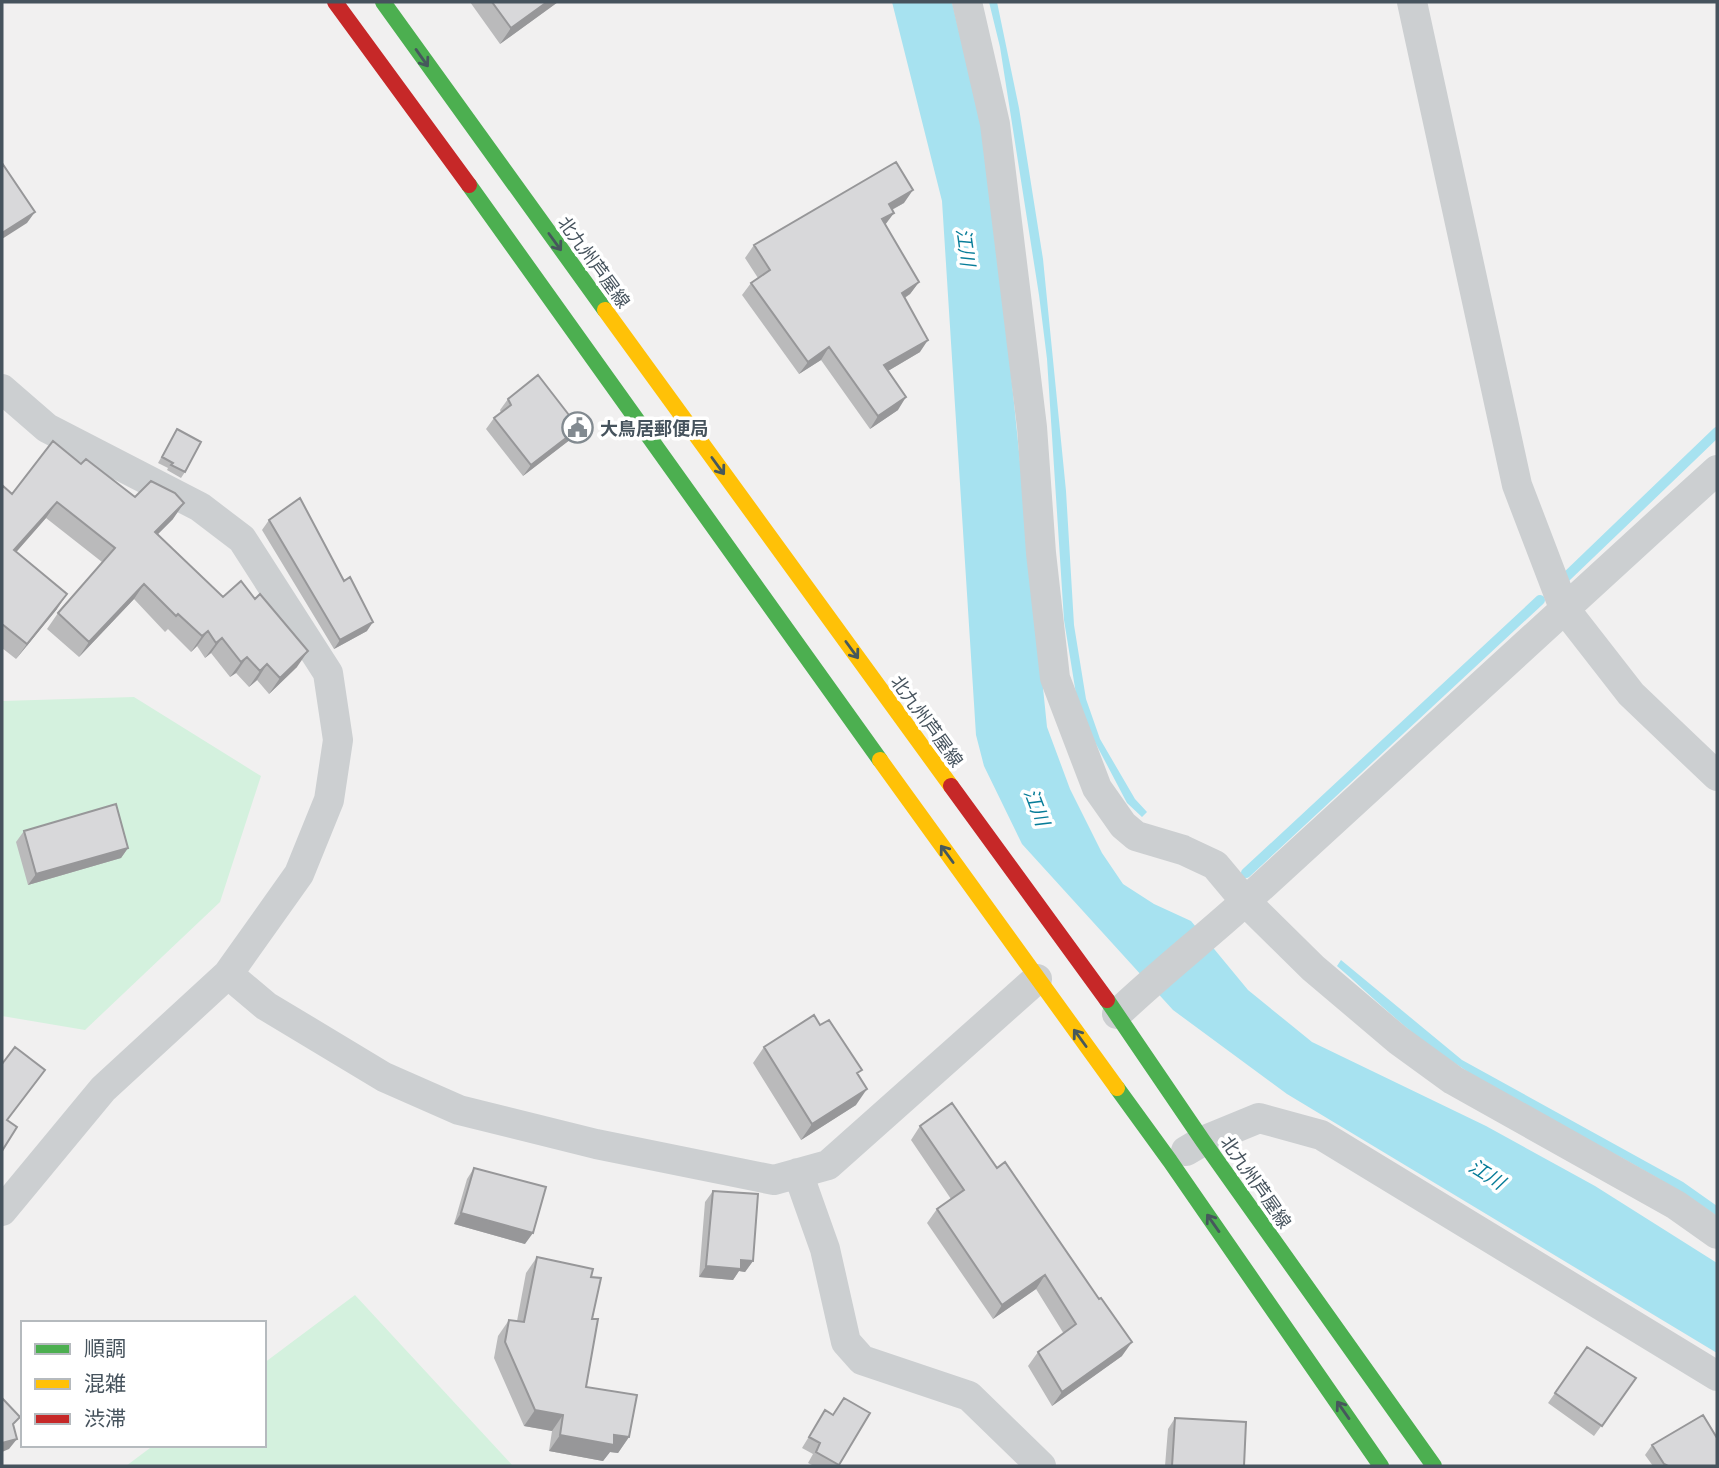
<svg xmlns="http://www.w3.org/2000/svg" width="1719" height="1468" font-family="'IBM Plex Sans','Noto Sans JP',sans-serif">
	<style>
		.green { fill: #d4f1de }
		.water { fill: #a7e2f0 }
		.lines { fill: none; stroke-linecap: round; stroke-linejoin: round }
		.stream { stroke: #a7e2f0; stroke-width: 10 }
		.street { stroke: #cccfd1; stroke-width: 30 }
		.fast { stroke: #4caf50; stroke-width: 16 }
		.slow { stroke: #ffc107; stroke-width: 16 }
		.jam { stroke: #c62828; stroke-width: 16 }
		.wall { fill: #bababb }
		.shaded-wall { fill: #979799 }
		.building { fill: #d8d8da; stroke: #979799; stroke-width: 2 }
		.oneway { stroke: #46585c }
		.labels { text-anchor: middle; dominant-baseline: central; stroke-width: 7; stroke-linejoin: round; paint-order: stroke }
		.street-label { font-size: 18px; fill: #46535d; stroke: #fff }
		.poi-label { font-size: 18px; font-weight: bold; fill: #46535d; stroke: #fff; text-anchor: start }
		.water-label { font-size: 19px; font-style: italic; fill: #087d99; stroke: #fff }
	</style>
	<rect width="100%" height="100%" fill="#f1f0f0"/>
	<path class="green" d="M134 697 261 776 220 902 85 1030 2 1016V701Z
		M355 1295 513 1466H126L154 1445H264V1363Z"/>
	<path class="water" d="M892 2H952L989 157 1047 727 1070 789 1102 853 1123 884 1154 904 1191 921 1248 990 1312 1042 1486 1126 1595 1186 1717 1263V1353L1287 1094 1173 1010 1022 844 984 766 976 735 942 201Z
		M989 2H997L1019 108 1043 259 1066 491 1074 625 1086 699 1100 739 1135 799 1147 812 1142 817 1127 803 1106 763 1089 731 1076 694 1064 620 1047 359 1039 295 1000 47Z
		M1341 960 1462 1060 1683 1182 1717 1206V1216C1632 1156 1533 1117 1447 1058 1407 1032 1373 997 1337 966Z"/>
	<g class="lines">
		<path class="stream" d="M1565 578 1717 432
			M1246 873 1540 600"/>
		<path class="street" d="M967 2 995 124 1032 427 1041 553 1055 678 1097 788 1123 825 1136 836 1183 850 1215 865 1246 902 1313 968 1398 1040 1453 1080 1676 1205 1717 1234
			M1412 2 1517 485 1564 608 1631 694 1717 776
			M2 389 47 428 200 507 242 539 328 673 338 740 329 800 299 874 228 974 103 1089 2 1211
			M228 974 266 1006 384 1077 459 1110 596 1144 774 1180 828 1165 1037 979
			M1117 1014C1159 974 1205 938 1248 899 1405 756 1560 612 1717 470
			M1186 1151 1203 1141 1259 1118 1321 1135 1717 1376
			M798 1173 825 1249 846 1342 862 1360 969 1396 1041 1466"/>
		<path class="fast" d="M383 2 605 310
			M469 185 880 760
			M1107 1000 1203 1141 1434 1466
			M1117 1088 1170 1161 1381 1466"/>
		<path class="slow" d="M605 310 951 786
			M880 760 1117 1088"/>
		<path class="jam" d="M335 2 469 185
			M951 786 1107 1000"/>
	</g>
	<path class="wall" d="M470 2H558L500 44Z
		M904 203 892 210 885 225 919 282 910 294 905 298 920 352 888 371 898 410 870 429 821 360 799 374 742 295 751 283 758 278 745 258 754 245Z
		M508 399 571 439 523 476 486 429 494 418 501 413 500 410Z
		M177 429 185 472 181 478 167 470 168 468 158 463Z
		M81 464 173 519 157 535 297 667 269 694 257 680 249 687 236 673 230 677 211 653 205 658 197 646 191 652 168 629 165 632 134 599 79 657 47 629 58 613 102 562 46 518 16 552 57 609 16 659 2 648V485L12 494Z
		M269 520 367 631 334 649 262 530Z
		M24 831 128 848 121 858 28 885 16 842Z
		M820 1025 858 1075 856 1105 801 1140 753 1063 764 1047Z
		M920 1126 1122 1356 1052 1406 1028 1366 1038 1352 1064 1334 1036 1289 993 1319 927 1223 937 1209 951 1199 911 1140Z
		M474 1168 525 1244 454 1224 467 1179Z
		M713 1191 753 1261 745 1272 739 1271 733 1280 699 1277 705 1202Z
		M537 1257 591 1277 592 1319 586 1387 629 1437 618 1453 610 1452 603 1461 549 1451 552 1431 524 1426 494 1358 498 1336 509 1320 517 1321 526 1273Z
		M1587 1347 1636 1378 1594 1436 1548 1403Z
		M825 1410 832 1415 870 1413 838 1466H814L808 1463 813 1454 802 1448Z
		M1175 1418 1244 1466H1165L1168 1429Z
		M1652 1445 1717 1466H1653L1645 1455Z"/>
	<path class="shaded-wall" d="M547 2H558L500 44 511 28Z
		M913 190 904 203 880 216 889 204Z
		M35 212 27 223 2 239V233Z
		M894 213 885 225 882 219Z
		M919 282 910 294 893 305 902 293Z
		M928 340 920 352 876 378 884 365Z
		M829 347 821 360 799 374 808 362Z
		M906 397 898 410 870 429 878 416Z
		M579 428 571 439 523 476 531 465Z
		M57 502 46 518 4 566 14 550Z
		M184 503 173 519 144 548 155 532Z
		M144 584 134 599 79 657 89 642Z
		M67 594 57 609 16 659 27 644Z
		M373 622 367 631 334 649 340 640Z
		M208 631 197 646 191 652 202 636Z
		M222 638 211 653 205 658 216 643Z
		M308 651 297 667 269 694 280 678Z
		M247 657 236 673 230 677 241 662Z
		M267 664 257 680 249 687 260 671Z
		M128 848 121 858 28 885 36 874Z
		M867 1089 856 1105 801 1140 812 1124Z
		M461 1213 533 1233 525 1244 454 1224Z
		M741 1260 753 1261 745 1272 739 1271 733 1280 699 1277 706 1266Z
		M1045 1275 1036 1289 993 1319 1002 1305Z
		M1132 1342 1122 1356 1052 1406 1062 1392Z
		M535 1410 563 1415 552 1431 524 1426Z
		M560 1435H614L629 1437 618 1453 610 1452 603 1461 549 1451Z
		M17 1439 9 1449 2 1452V1443Z"/>
	<path class="building" d="M492 2H547L511 28Z
		M896 162 913 190 889 204 894 213 882 219 919 282 902 293 928 340 884 365 906 397 878 416 829 347 808 362 751 283 770 270 754 245Z
		M2 163 35 212 2 233Z
		M538 375 579 428 531 465 494 418 511 405 508 399Z
		M177 429 201 442 185 472 171 465 173 463 162 457Z
		M53 441 81 464 86 459 135 497 151 481 175 493 184 503 155 532 223 597 241 581 255 599 260 594 308 651 280 678 267 664 260 671 247 657 241 662 222 638 216 643 208 631 202 636 178 614 176 616 144 584 89 642 58 613 115 548 57 502 14 550 67 594 27 644 2 624V485L12 494Z
		M300 498 344 581 350 577 373 622 340 640 269 520Z
		M116 804 128 848 36 874 24 831Z
		M814 1015 820 1025 829 1020 862 1070 857 1073 867 1089 812 1124 764 1047Z
		M15 1047 45 1070 7 1120 17 1127 2 1151V1064Z
		M952 1103 997 1168 1005 1162 1099 1299 1101 1298 1132 1342 1062 1392 1038 1352 1076 1324 1045 1275 1002 1305 937 1209 964 1190 920 1126Z
		M474 1168 546 1187 533 1233 461 1213Z
		M713 1191 758 1194 753 1261 741 1260V1269L706 1266Z
		M537 1257 593 1269 591 1277 601 1278 592 1319H598L586 1387 637 1395 629 1437 614 1435V1445L560 1435 563 1415 535 1410 505 1342 509 1320 524 1322Z
		M1587 1347 1636 1378 1602 1426 1555 1393Z
		M2 1398 20 1417 13 1424 17 1439 2 1443Z
		M844 1398 870 1413 839 1465 816 1452 820 1443 809 1437 825 1410 833 1415Z
		M1703 1415 1717 1438V1466H1668L1664 1464 1652 1445Z
		M1175 1418 1246 1422 1244 1466H1172Z"/>
	<defs><path id="oneway-shaft" d="M-6 0H5M1.5-3L5.5 0L1.5 3" fill="none" stroke-width="1.6" stroke-linecap="round" stroke-linejoin="round" transform="scale(1.75)"/></defs>
	<g class="oneway">
		<use href="#oneway-shaft" transform="translate(422 58) rotate(55)"/>
		<use href="#oneway-shaft" transform="translate(555 242) rotate(54)"/>
		<use href="#oneway-shaft" transform="translate(718 466) rotate(54)"/>
		<use href="#oneway-shaft" transform="translate(852 650) rotate(54)"/>
		<use href="#oneway-shaft" transform="translate(947 854) rotate(-126)"/>
		<use href="#oneway-shaft" transform="translate(1080 1038) rotate(-126)"/>
		<use href="#oneway-shaft" transform="translate(1213 1223) rotate(-125)"/>
		<use href="#oneway-shaft" transform="translate(1343 1410) rotate(-125)"/>
	</g>
	<defs>
		<symbol id="civic-ring" viewBox="-11 -11 22 22"><circle r="9.5" fill="#fff" stroke="#828a90" stroke-width="1.5"/><path d="M-.6-6.5H3V-4.5H.6V-3L4-1V1h2V6H-6V1h2V-1L-.6-3ZM-1.2 2.5V6h2.4V2.5Z" fill="#828a90"/></symbol>
	</defs>
	<g fill-rule="evenodd">
		<use href="#civic-ring" x="560" y="410" width="35" height="35"/>
	</g>
	<g class="labels">
		<g class="street-label">
			<text transform="translate(594 262) rotate(54)">北九州芦屋線</text>
			<text transform="translate(927 721) rotate(54)">北九州芦屋線</text>
			<text transform="translate(1256 1182) rotate(55)">北九州芦屋線</text>
		</g>
		<g class="poi-label">
			<text x="600" y="428">大鳥居郵便局</text>
		</g>
		<g class="water-label">
			<text transform="translate(966 247) rotate(82)">江川</text>
			<text transform="translate(1037 807) rotate(69)">江川</text>
			<text transform="translate(1487 1174) rotate(32)">江川</text>
		</g>
	</g>
	<rect width="1719" height="1468" fill="none" stroke="#46535d" stroke-width="7"/>
	<rect x="21" y="1321" width="245" height="126" fill="#ffffff" stroke="#b5babe" stroke-width="2"/>
	<rect x="35" y="1344" width="35" height="10" fill="#4caf50" stroke="#b5babe" stroke-width="2"/>
	<text x="84" y="1356" font-size="21" fill="#46535d">順調</text>
	<rect x="35" y="1379" width="35" height="10" fill="#ffc107" stroke="#b5babe" stroke-width="2"/>
	<text x="84" y="1391" font-size="21" fill="#46535d">混雑</text>
	<rect x="35" y="1414" width="35" height="10" fill="#c62828" stroke="#b5babe" stroke-width="2"/>
	<text x="84" y="1426" font-size="21" fill="#46535d">渋滞</text>
</svg>
